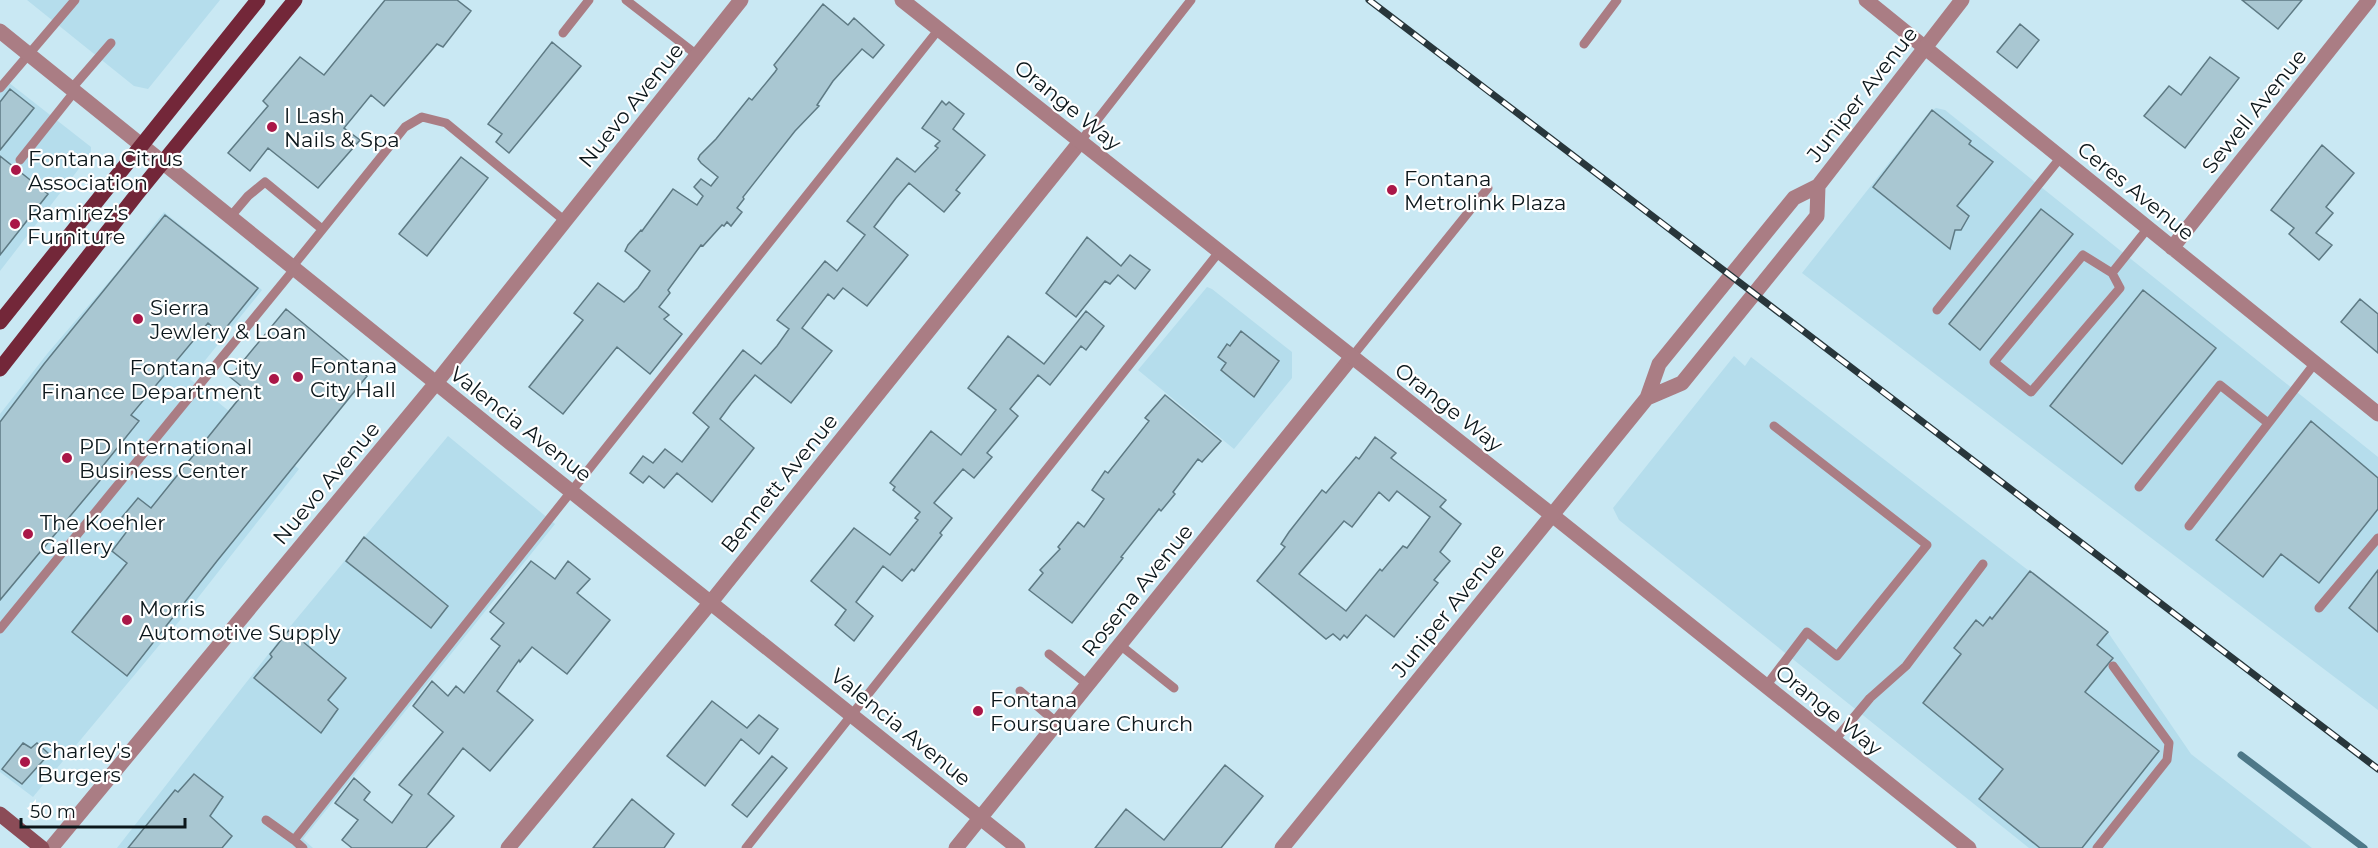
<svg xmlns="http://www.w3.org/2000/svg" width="2378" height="848" font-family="Montserrat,sans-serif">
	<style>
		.built { fill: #b5ddec }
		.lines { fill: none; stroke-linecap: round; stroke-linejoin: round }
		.stream { stroke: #4d7888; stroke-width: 7 }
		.building { fill: #a9c7d2; stroke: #5e7a84; stroke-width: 1.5; fill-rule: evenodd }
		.service { stroke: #aa7d84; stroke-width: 9 }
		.minor { stroke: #aa7d84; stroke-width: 15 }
		.tertiary { stroke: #aa7d84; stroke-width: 15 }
		.secondary { stroke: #8b4c57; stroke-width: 15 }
		.primary { stroke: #732739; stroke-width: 15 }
		.rail-casing { stroke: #28363b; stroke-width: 7 }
		.rail { stroke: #fff; stroke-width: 4.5; stroke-dasharray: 14; stroke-linecap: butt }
		.poi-dot { fill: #aa1748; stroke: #fff; stroke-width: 2 }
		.labels { text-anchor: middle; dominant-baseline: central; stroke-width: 4.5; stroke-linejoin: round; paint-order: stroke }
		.street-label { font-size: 21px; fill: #0c171b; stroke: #fff }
		.poi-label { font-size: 21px; fill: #0c171b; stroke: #fff; text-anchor: start }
	</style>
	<rect width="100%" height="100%" fill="#c9e8f3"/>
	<path class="built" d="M27 0H220L148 89 134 86Z
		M8 82 91 147V153L0 271V92Z
		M1936 108 1945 110 2378 457V710L1802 273 1930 111Z
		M164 212 262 290 190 379 299 469 186 613 33 797 0 772V414L47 354 119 270Z
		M1207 287 1212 289 1292 352V378L1234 449 1138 370Z
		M1734 356 1745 366 1751 357 2107 631 2191 754 2312 848H2029L1619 520 1613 508Z
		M448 436 555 524 303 839 313 848H117L284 634Z"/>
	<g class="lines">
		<path class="stream" d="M2241 755 2364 848"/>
	</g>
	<path class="building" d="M385 0H457L471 11 443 47 437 44 384 106 371 95 344 128 360 140 318 188 268 148 250 171 228 153 268 106 263 101 300 57 324 75Z
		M2242 0H2302L2278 29Z
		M823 4 848 25 854 18 884 45 873 58 862 49 833 81 817 105 819 106 795 131 743 197 744 199 737 208 742 212 731 226 727 222 724 226 722 225 703 246 701 245 668 290 670 293 659 307 669 315 664 319 682 334 650 374 617 347 563 414 529 387 583 320 574 313 598 283 624 302 638 288 650 271 625 251 628 245 641 230 642 231 673 189 697 205 703 196 694 187 701 179 711 186 718 177 701 163 698 159 700 155 716 139 749 98 752 100 775 72 777 69 774 65Z
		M2020 24 2039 40 2017 68 1997 52Z
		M552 42 581 66 509 153 496 142 502 134 488 124Z
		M2210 57 2239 78 2185 148 2144 116 2169 86 2181 95Z
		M10 89 34 108 0 150V102Z
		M942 101 946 105 949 102 964 114 953 129 985 155 956 190 960 193 944 212 909 183 896 198 874 227 908 255 867 306 843 288 834 299 828 294 802 328 832 351 791 403 755 375 731 404 720 419 754 448 712 502 677 473 664 488 649 476 643 483 630 473 643 456 653 463 665 449 682 462 709 427 693 413 743 350 761 364 777 346 789 329 777 320 825 261 837 271 865 235 847 221 897 158 915 172 938 148 935 146 940 141 922 128Z
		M1932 110 1971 141 1969 144 1993 162 1957 206 1969 216 1961 230H1955L1950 249 1873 187Z
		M2322 145 2354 173 2326 207 2333 213 2316 233 2332 245 2319 260 2289 234 2294 228 2271 210Z
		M0 156 48 194 0 255Z
		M461 157 488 178 427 256 399 234Z
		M2041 209 2073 234 1980 350 1949 324Z
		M165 215 258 288 221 334 208 323 131 415 139 421 102 467 107 472 0 600V422L44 364Z
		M1087 237 1121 266 1130 255 1150 270 1135 289 1118 275 1110 284 1105 281 1076 317 1046 293Z
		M2143 290 2216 348 2122 464 2050 406Z
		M2360 299 2378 314V353L2341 322Z
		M286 309 367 376 217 561 127 676 72 632 127 563 112 551 128 530 118 522 138 498 151 508 246 390 230 377Z
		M1086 311 1104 326 1086 350 1081 346 1050 385 1038 375 1010 409 1018 416 987 453 992 457 974 478 963 469 934 503 952 518 940 533 942 535 914 571 912 569 902 581 883 566 856 602 873 616 854 641 835 625 846 610 811 581 854 528 890 555 913 526 918 520 915 518 920 512 893 490 895 487 890 483 931 431 961 455 996 410 968 388 1008 336 1044 364Z
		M1241 331 1279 361 1254 397 1221 370 1226 363 1218 357 1227 344 1230 346Z
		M1165 395 1221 441 1202 462 1198 459 1173 492 1175 494 1161 511 1159 509 1121 557 1123 558 1072 623 1029 590 1043 573 1040 570 1060 549 1058 547 1078 522 1084 527 1104 499 1092 490 1105 471 1108 473 1149 421 1145 418Z
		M2311 421 2378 478V509L2319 583 2281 554 2263 577 2216 540Z
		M1375 437 1396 453 1391 458 1446 500 1440 507 1461 524 1440 552 1450 561 1434 580 1438 583 1394 637 1366 615 1347 638 1344 635 1340 640 1333 634 1326 639 1257 581 1285 547 1281 544 1289 532 1322 490 1326 493 1356 457 1359 459ZM1397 491 1430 517 1407 548 1403 546 1382 571 1380 569 1346 611 1299 574 1344 521 1352 527 1379 492 1389 501Z
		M364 537 448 606 431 628 346 561Z
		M531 561 555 579 568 561 590 579 577 593 610 620 567 674 532 647 520 662 519 660 497 691 533 720 490 771 463 748 428 794 454 816 426 848H352L342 840 358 820 335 803 354 778 370 792 364 800 392 823 412 795 399 785 443 732 413 706 432 681 448 696 456 686 464 693 500 646 491 639 504 623 490 612Z
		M2378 570V632L2349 608Z
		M2030 571 2108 632 2097 645 2113 658 2085 692 2159 751 2082 848H2040L1979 799 2003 769 1923 703 1961 654 1954 648 1976 620 1983 626 1990 617 1992 619Z
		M289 630 346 678 328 700 338 709 321 733 254 678 272 657 270 654Z
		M712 701 747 728 759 715 778 729 759 754 741 739 705 786 667 756Z
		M23 743 31 748 37 743 49 754 22 784 2 769Z
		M772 756 787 768 747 817 732 805Z
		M1225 765 1263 796 1221 848H1095L1126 809 1164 840Z
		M194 774 223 797 210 816 232 836 222 848H128L175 790 178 792Z
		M632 799 674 834 664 848H593Z"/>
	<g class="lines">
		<path class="service" d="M626 0 697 55
			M563 33 589 0
			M1584 44 1617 0
			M0 88 75 0
			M72 88 111 43
			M1080 142 1191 0
			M20 160 75 91
			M231 216 248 196 265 182 322 229
			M293 266 405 127 422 117 446 123 565 221
			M2112 273 2083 255 1994 362 2031 392 2120 288 2112 273 2148 228
			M1937 310 2061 157
			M1351 358 1488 188
			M2139 487 2220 385 2268 423
			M2189 526 2315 363
			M2319 608 2378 538
			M0 629 295 268
			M1120 645 1174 688
			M1049 654 1088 685
			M1766 686 1807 632 1837 656 1927 545 1774 426
			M1020 691 1057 723
			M1834 741 1870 698 1906 666 1983 564
			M266 820 294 840
			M303 848 294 840 939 29
			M746 848 1219 252
			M2097 848 2167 760 2169 743 2113 666"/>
		<path class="minor" d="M1866 0 2378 414
			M0 31 493 429 1018 848
			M2172 248 2369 0
			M1552 515 1969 848
			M51 848 436 383 741 0
			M508 848 711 602 1080 142
			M956 848 1351 358"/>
		<path class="tertiary" d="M902 0 1552 515
			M1647 398 1682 383 1817 216 1818 186
			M1282 848 1647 398 1659 364 1794 198 1818 186 1962 0"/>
		<path class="secondary" d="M0 814 42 848"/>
		<path class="primary" d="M0 322 258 0
			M0 369 137 194 295 0"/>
		<defs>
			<path id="rail" d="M1369 0 2378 769"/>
		</defs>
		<use href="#rail" class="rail-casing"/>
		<use href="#rail" class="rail"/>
	</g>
	<g class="poi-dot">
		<circle cx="272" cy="127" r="6"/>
		<circle cx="16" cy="170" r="6"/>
		<circle cx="1392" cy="190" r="6"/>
		<circle cx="15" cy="224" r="6"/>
		<circle cx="138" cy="319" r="6"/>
		<circle cx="298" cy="377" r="6"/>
		<circle cx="274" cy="379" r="6"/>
		<circle cx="67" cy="458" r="6"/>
		<circle cx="28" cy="534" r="6"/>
		<circle cx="127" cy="620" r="6"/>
		<circle cx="978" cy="711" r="6"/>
		<circle cx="25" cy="762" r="6"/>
	</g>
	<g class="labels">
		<g class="street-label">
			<text transform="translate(1862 94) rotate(-52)">Juniper Avenue</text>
			<text transform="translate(631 105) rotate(-51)">Nuevo Avenue</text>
			<text transform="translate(1068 105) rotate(39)">Orange Way</text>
			<text transform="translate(2254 111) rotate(-51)">Sewell Avenue</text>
			<text transform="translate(2136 191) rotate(39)">Ceres Avenue</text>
			<text transform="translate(1449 407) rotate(38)">Orange Way</text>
			<text transform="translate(521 424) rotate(38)">Valencia Avenue</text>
			<text transform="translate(326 483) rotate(-50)">Nuevo Avenue</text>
			<text transform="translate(779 483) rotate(-51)">Bennett Avenue</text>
			<text transform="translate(1137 590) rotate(-51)">Rosena Avenue</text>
			<text transform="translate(1448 610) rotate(-51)">Juniper Avenue</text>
			<text transform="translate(1829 710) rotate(39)">Orange Way</text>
			<text transform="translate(901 727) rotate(39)">Valencia Avenue</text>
		</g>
		<g class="poi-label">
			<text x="284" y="115">I Lash<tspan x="284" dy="24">Nails &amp; Spa</tspan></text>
			<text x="28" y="158">Fontana Citrus<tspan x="28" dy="24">Association</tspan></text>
			<text x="1404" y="178">Fontana<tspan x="1404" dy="24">Metrolink Plaza</tspan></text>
			<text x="27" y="212">Ramirez's<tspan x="27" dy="24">Furniture</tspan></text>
			<text x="150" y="307">Sierra<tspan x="150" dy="24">Jewlery &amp; Loan</tspan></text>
			<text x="310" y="365">Fontana<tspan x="310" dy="24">City Hall</tspan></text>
			<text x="262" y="367" text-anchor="end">Fontana City<tspan x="262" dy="24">Finance Department</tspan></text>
			<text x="79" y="446">PD International<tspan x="79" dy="24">Business Center</tspan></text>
			<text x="40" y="522">The Koehler<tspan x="40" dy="24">Gallery</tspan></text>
			<text x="139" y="608">Morris<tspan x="139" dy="24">Automotive Supply</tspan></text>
			<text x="990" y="699">Fontana<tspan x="990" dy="24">Foursquare Church</tspan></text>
			<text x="37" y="750">Charley's<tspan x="37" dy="24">Burgers</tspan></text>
		</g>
	</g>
	<path d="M21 818v9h164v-9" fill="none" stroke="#0c171b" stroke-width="3"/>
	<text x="30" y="818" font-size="18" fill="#0c171b" stroke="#ffffff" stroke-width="4.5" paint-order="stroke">50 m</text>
</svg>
